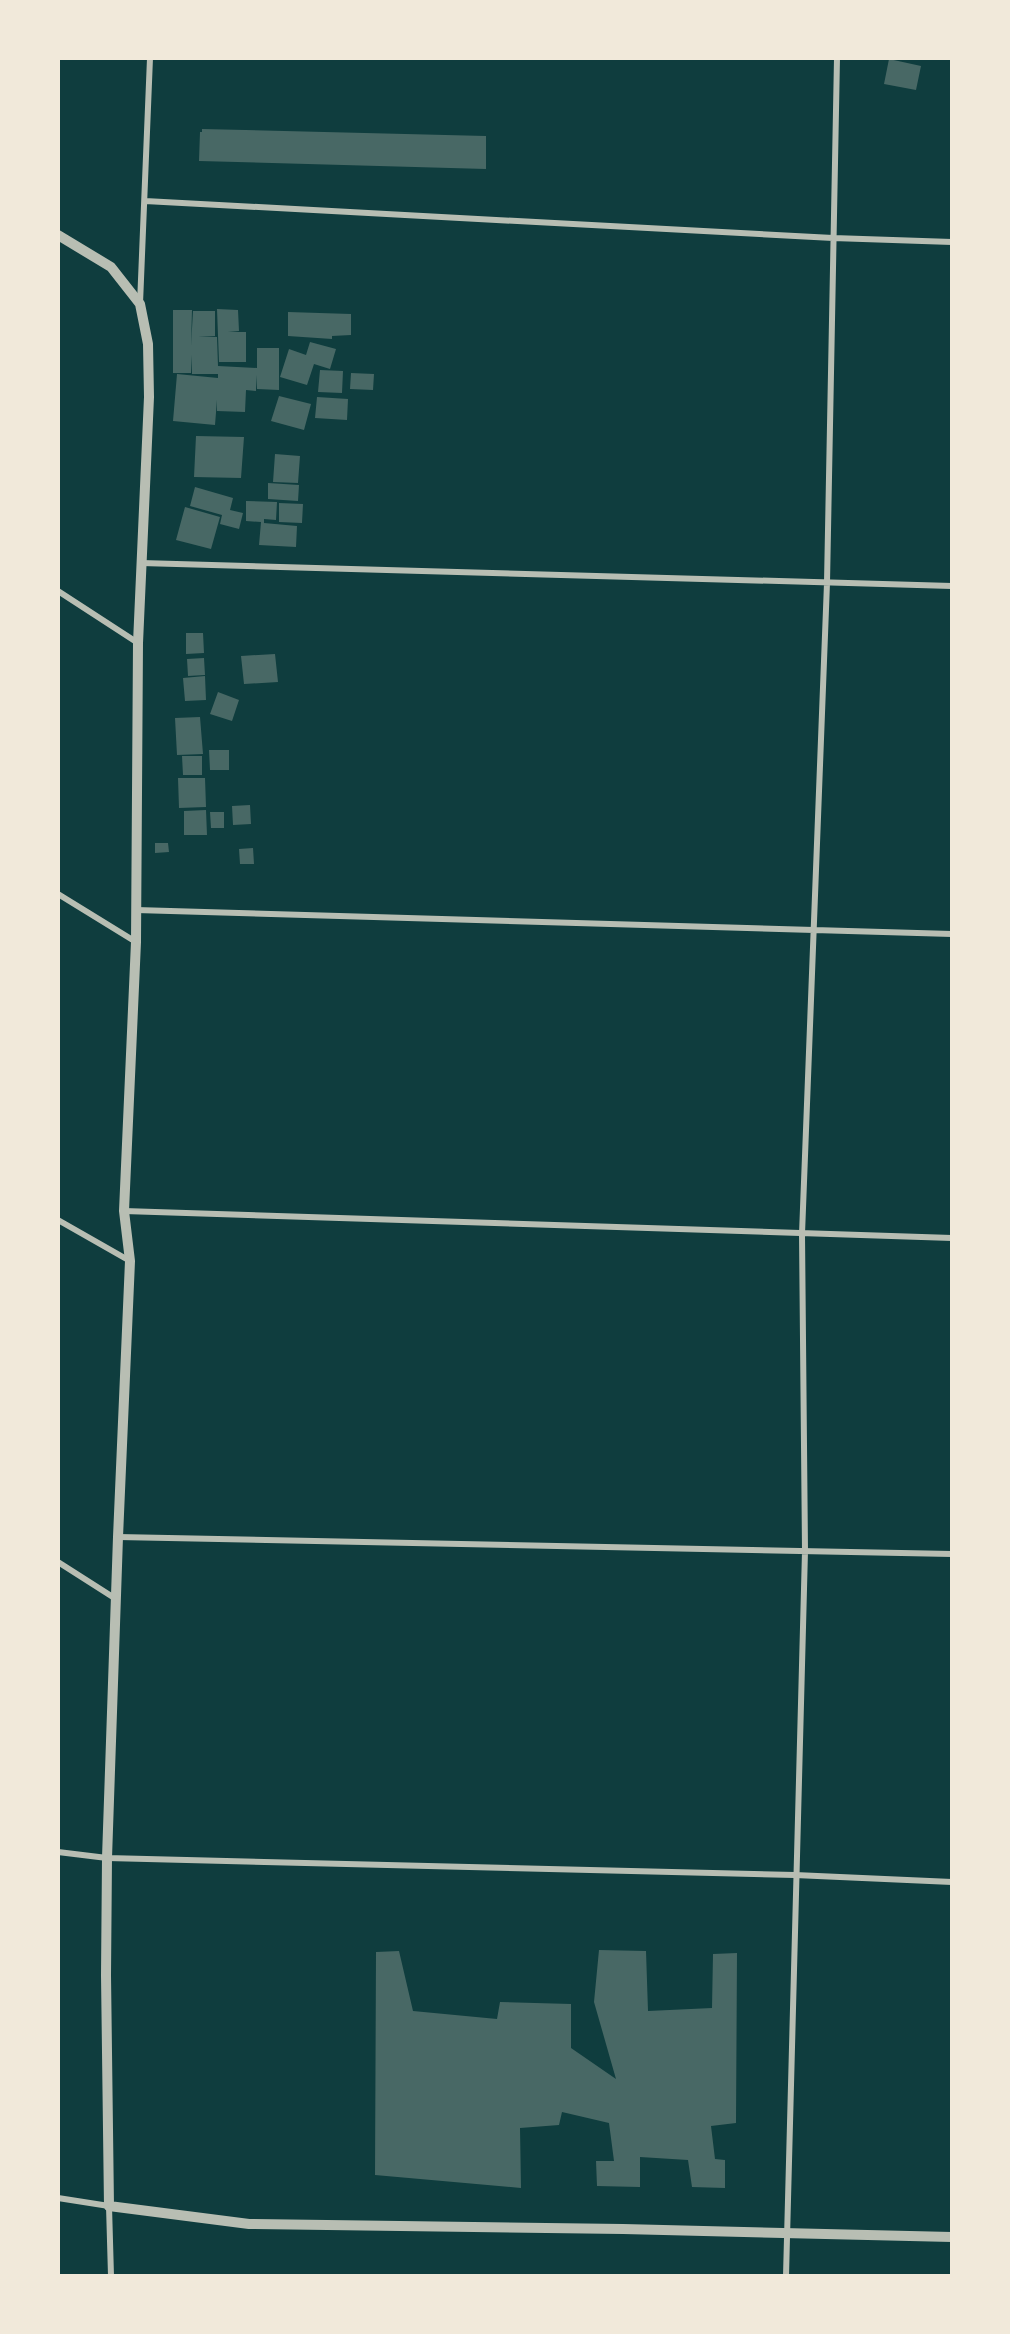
<svg xmlns="http://www.w3.org/2000/svg" width="1010" height="2334" font-family="'PT Sans',sans-serif">
	<style>
		.building { fill: #486865 }
		.lines { fill: none; stroke-linecap: round; stroke-linejoin: round }
		.minor { stroke: #b8beb3; stroke-width: 6 }
		.tertiary { stroke: #b8beb3; stroke-width: 10 }
	</style>
	<rect width="100%" height="100%" fill="#0f3d3e"/>
	<path class="building" d="M889 59 921 66 916 90 884 84Z
		M202 129 486 136V169L199 161 200 132H202Z
		M217 309 238 310 239 331 228 332H246V362H219Z
		M173 310H192L191 346 193 311H215V336H198L217 337 218 366 257 368V348H279V390L257 389 256 375V391L246 390 245 412 217 411V400L215 425 173 421 177 374 218 378V374H192V355L191 373H173Z
		M288 312 351 314V335L332 336V339L288 336Z
		M310 342 336 349 330 369 314 364 307 385 280 377 289 349 306 355Z
		M320 370 343 371 342 393 318 392Z
		M351 373 374 374 373 390 350 389Z
		M279 396 311 404 304 430 271 421Z
		M317 397 348 399 347 420 315 418Z
		M196 436 244 437 241 478 194 477Z
		M275 454 300 456 298 483 273 482Z
		M268 483 299 485 298 501 268 499Z
		M195 487 233 498 230 510 243 513 239 529 220 524 222 515 190 506Z
		M246 501 277 502 276 520 264 519V523L297 526 296 547 259 545 261 522 246 521Z
		M279 503 303 504 302 523 279 522Z
		M185 507 220 517 211 549 176 540Z
		M186 633H203L204 653 186 654Z
		M275 654 278 682 244 684 241 656Z
		M204 658 205 675 188 676 187 659Z
		M205 676 206 700 185 701 183 678Z
		M218 692 239 700 232 721 210 714Z
		M200 717 203 754 177 755 175 718Z
		M209 750H229V770H210Z
		M182 756H202V775H183Z
		M178 778H205L206 807 179 808Z
		M250 805 251 824 233 825 232 806Z
		M206 810 207 835H184V811Z
		M210 812H224V828H211Z
		M155 843H168L169 852 155 853Z
		M253 848 254 864H240L239 849Z
		M599 1950 646 1951 648 2011 712 2008 713 1954 737 1953 736 2123 711 2126 715 2159 725 2160V2188L692 2187 688 2160 640 2157V2187L597 2186 596 2161H614L609 2123 562 2112 559 2125 520 2128 521 2188 375 2175 376 1952 399 1951 413 2011 497 2019 500 2002 571 2004V2048L616 2079 594 2002Z"/>
	<g class="lines">
		<path class="minor" d="M145 201 833 238 952 242
			M140 304 150 58
			M141 563 952 586
			M58 591 138 643
			M58 894 136 942
			M136 910 952 934
			M124 1211 952 1238
			M58 1220 130 1261
			M118 1537 952 1554
			M58 1562 116 1599
			M58 1852 107 1858 795 1875 952 1882
			M58 2198 109 2206 111 2276
			M786 2276 805 1551 802 1234 827 583 837 58"/>
		<path class="tertiary" d="M58 235 111 267 140 304 148 344 149 397 138 643 136 942 124 1211 130 1261 118 1537 107 1858 106 1975 109 2206 249 2224 623 2229 952 2237"/>
	</g>
	<rect width="1010" height="2334" fill="none" stroke="#f1e9da" stroke-width="120"/>
</svg>
